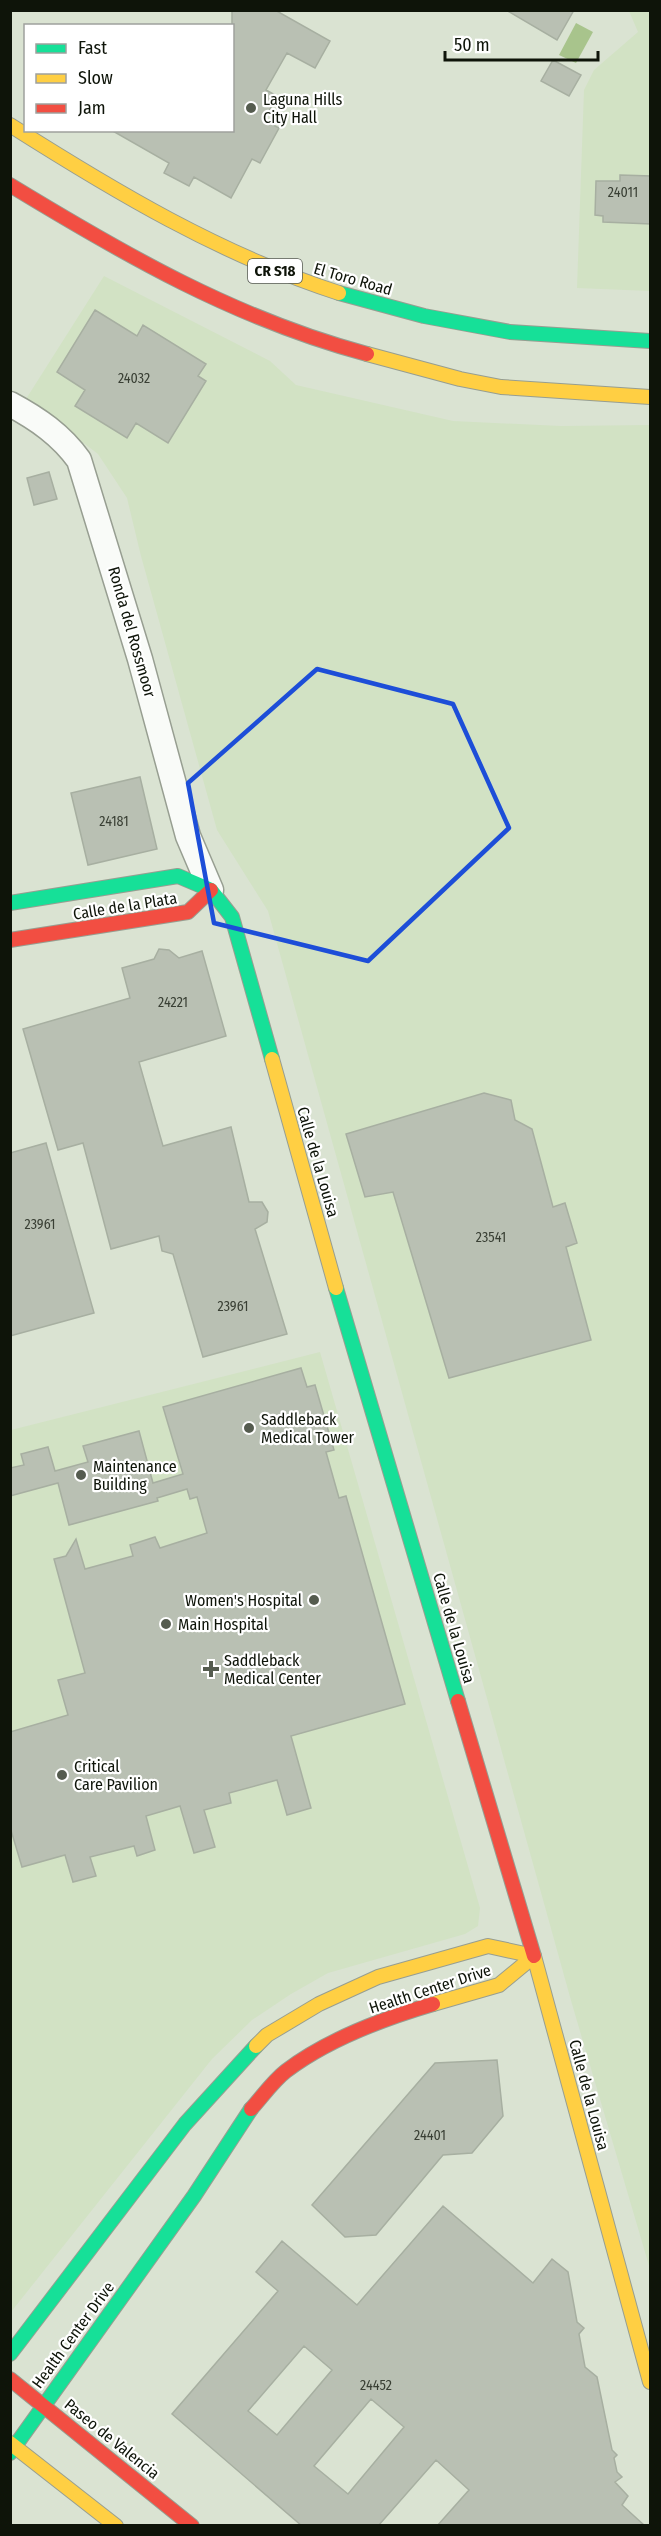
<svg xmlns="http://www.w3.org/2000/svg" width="661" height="2536" font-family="'Fira Sans Condensed',sans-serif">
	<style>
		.built { fill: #d2e2c4 }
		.water { fill: #a8c48c }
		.building { fill: #b9c0b3; stroke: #a7afa1; stroke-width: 1.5; fill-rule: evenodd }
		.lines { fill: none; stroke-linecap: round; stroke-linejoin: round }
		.street-casing { stroke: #979e91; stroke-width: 27 }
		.fast-casing { stroke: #979e91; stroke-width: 16 }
		.slow-casing { stroke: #979e91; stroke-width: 16 }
		.jam-casing { stroke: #979e91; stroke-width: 16 }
		.street { stroke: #f9fbf8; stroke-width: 24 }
		.fast { stroke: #16e098; stroke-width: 14 }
		.slow { stroke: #ffcf43; stroke-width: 14 }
		.jam { stroke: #f24e42; stroke-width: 14 }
		.marked { fill: none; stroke: #1d4ed8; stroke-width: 4.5; stroke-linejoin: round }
		.poi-dot { fill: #555c4f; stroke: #fff; stroke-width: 2 }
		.labels { text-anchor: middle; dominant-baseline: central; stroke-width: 4.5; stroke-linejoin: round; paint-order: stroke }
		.number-label { font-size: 14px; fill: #393f34 }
		.shield { fill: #fff; stroke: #565a53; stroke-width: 1.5 }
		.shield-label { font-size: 15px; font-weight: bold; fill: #0e1409 }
		.poi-label { font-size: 16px; fill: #0e1409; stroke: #fff; text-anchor: start }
		.street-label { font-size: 16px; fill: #0e1409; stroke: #fff }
	</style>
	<rect width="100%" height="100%" fill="#dae3d2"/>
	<path class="built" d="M629 11H650V291L577 288 584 90 594 70 638 32Z
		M104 276 270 361 296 385 453 421 561 426 650 425V2269L572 2004 268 911 217 830 141 556 127 498 98 454 26 399Z
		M320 1352 480 1908 478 1926 465 1934 328 1973 291 1994 252 2020 212 2059 11 2312V1430Z"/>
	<path class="water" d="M576 23 593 32 576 63 559 55Z"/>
	<path class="building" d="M232 10H275L330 41 315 68 287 53 266 90 277 96 264 120 279 128 260 163 252 159 231 198 194 177 189 186 164 173 169 163 111 130H232Z
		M506 10H574L557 40Z
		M553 60 581 75 569 96 541 81Z
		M620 175 651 176V224L603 222V216L595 215 596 181H620Z
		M95 310 137 336 143 325 206 364 198 376 206 381 168 443 136 423 127 438 75 406 85 390 57 372Z
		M49 472 57 499 34 505 27 478Z
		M140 777 157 849 88 865 71 793Z
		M159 949 169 950 179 958 202 951 226 1036 139 1062 163 1146 231 1127 249 1202H262L268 1212 267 1222 255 1229 287 1334 203 1357 173 1254 162 1251 159 1236 111 1249 83 1143 58 1150 23 1029 130 998 122 968 154 959Z
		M484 1093 511 1100 515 1120 532 1129 553 1207 565 1203 577 1243 566 1247 591 1340 449 1378 393 1192 365 1197 346 1134Z
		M46 1143 94 1313 10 1336V1153Z
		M301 1368 307 1387 315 1385 334 1450 326 1452 339 1498 346 1496 405 1704 291 1736 311 1808 287 1815 277 1780 229 1793 231 1803 204 1810 215 1847 194 1853 180 1806 146 1816 155 1850 137 1856 134 1846 90 1857 96 1876 73 1882 65 1855 22 1867 10 1827V1732L68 1715 58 1680 85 1673 54 1559 66 1556 76 1539 85 1569 133 1556 130 1545 155 1537 160 1548 207 1533 197 1497 190 1499 187 1489 157 1498 158 1501 69 1525 58 1483 10 1496V1468L24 1465 21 1454 48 1447 55 1471 88 1462 83 1446 139 1431 153 1483 183 1474 163 1407Z
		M497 2060 503 2116 472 2153 443 2155 376 2235 345 2237 312 2205 435 2063Z
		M443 2206 533 2283 552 2259 568 2272 577 2322 584 2328 579 2334 585 2367 597 2377 612 2450 617 2455 614 2458 617 2472 622 2477 615 2482 628 2496 622 2505 645 2526H437L469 2490 436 2460 378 2526H302L172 2414 278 2291 256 2272 282 2241 357 2305ZM304 2346 332 2370 277 2435 248 2411ZM371 2399 404 2427 348 2494 314 2466Z"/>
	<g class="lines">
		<defs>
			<path id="street" d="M10 404C38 419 61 435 79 460L140 659 188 836 211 890"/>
			<path id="fast" d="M339 293 424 316 510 332 650 341
				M10 903 178 876 211 890 232 917 272 1059
				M336 1288 458 1701
				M10 2354 185 2124 256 2046
				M10 2453 194 2196 251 2109"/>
			<path id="slow" d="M10 125C114 191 221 255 339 293
				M367 354 460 379 501 387 650 397
				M272 1059 336 1288
				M534 1956 650 2382
				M433 2004 499 1985 534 1956
				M256 2046 267 2035 319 2004 378 1977 488 1946 534 1956
				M10 2443 116 2526"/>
			<path id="jam" d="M10 185C125 255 236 319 367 354
				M10 940 188 912 211 890
				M458 1701 534 1956
				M251 2109C262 2097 273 2081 286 2071 328 2039 382 2019 433 2004
				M10 2379 192 2526"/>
		</defs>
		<use href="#street" class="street-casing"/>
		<use href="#fast" class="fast-casing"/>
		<use href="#slow" class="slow-casing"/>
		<use href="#jam" class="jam-casing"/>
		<use href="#street" class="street"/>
		<use href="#fast" class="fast"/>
		<use href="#slow" class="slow"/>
		<use href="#jam" class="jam"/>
	</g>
	<path class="marked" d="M317 669 453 704 509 828 368 961 214 923 188 783Z"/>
	<g class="poi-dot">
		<circle cx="251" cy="108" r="6"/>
		<circle cx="249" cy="1428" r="6"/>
		<circle cx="81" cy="1475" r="6"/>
		<circle cx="314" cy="1600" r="6"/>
		<circle cx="166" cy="1624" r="6"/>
		<path d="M208 1660h6v6h6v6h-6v6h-6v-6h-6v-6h6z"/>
		<circle cx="62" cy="1775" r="6"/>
	</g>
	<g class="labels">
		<g class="number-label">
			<text x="623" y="192">24011</text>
			<text x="134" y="378">24032</text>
			<text x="114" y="821">24181</text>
			<text x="173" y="1002">24221</text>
			<text x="40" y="1224">23961</text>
			<text x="491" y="1237">23541</text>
			<text x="233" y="1306">23961</text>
			<text x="430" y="2135">24401</text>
			<text x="376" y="2385">24452</text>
		</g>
		<rect class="shield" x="248" y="259" width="54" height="24" rx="4.5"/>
		<g class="shield-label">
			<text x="275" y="271">CR S18</text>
		</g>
		<g class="poi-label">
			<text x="263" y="99">Laguna Hills<tspan x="263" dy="18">City Hall</tspan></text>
			<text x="261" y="1419">Saddleback<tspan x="261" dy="18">Medical Tower</tspan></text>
			<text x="93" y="1466">Maintenance<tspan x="93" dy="18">Building</tspan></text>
			<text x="302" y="1600" text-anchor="end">Women's Hospital</text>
			<text x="178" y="1624">Main Hospital</text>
			<text x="224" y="1660">Saddleback<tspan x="224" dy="18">Medical Center</tspan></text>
			<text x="74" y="1766">Critical<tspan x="74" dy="18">Care Pavilion</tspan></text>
		</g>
		<g class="street-label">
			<text transform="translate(353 279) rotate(16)">El Toro Road</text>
			<text transform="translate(132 632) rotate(74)">Ronda del Rossmoor</text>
			<text transform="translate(125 906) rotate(-9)">Calle de la Plata</text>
			<text transform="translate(318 1162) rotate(74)">Calle de la Louisa</text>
			<text transform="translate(454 1628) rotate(74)">Calle de la Louisa</text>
			<text transform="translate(430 1989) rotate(-18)">Health Center Drive</text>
			<text transform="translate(589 2095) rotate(75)">Calle de la Louisa</text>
			<text transform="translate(73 2335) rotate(-54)">Health Center Drive</text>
			<text transform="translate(112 2439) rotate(39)">Paseo de Valencia</text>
		</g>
	</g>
	<rect width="661" height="2536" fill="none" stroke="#0e1409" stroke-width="24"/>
	<rect x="24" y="24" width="210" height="108" fill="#ffffff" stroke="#9fa19d" stroke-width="1.5"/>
	<rect x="36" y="44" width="30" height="9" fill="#16e098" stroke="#9fa19d" stroke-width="1.5"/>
	<text x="78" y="54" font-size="18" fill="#0e1409">Fast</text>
	<rect x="36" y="74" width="30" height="9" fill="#ffcf43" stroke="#9fa19d" stroke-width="1.5"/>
	<text x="78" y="84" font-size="18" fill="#0e1409">Slow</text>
	<rect x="36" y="104" width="30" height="9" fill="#f24e42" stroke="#9fa19d" stroke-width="1.5"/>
	<text x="78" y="114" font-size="18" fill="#0e1409">Jam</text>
	<path d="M445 51v9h153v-9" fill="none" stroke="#0e1409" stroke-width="3"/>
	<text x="454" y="51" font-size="18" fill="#0e1409" stroke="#ffffff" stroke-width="4.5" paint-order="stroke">50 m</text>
</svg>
